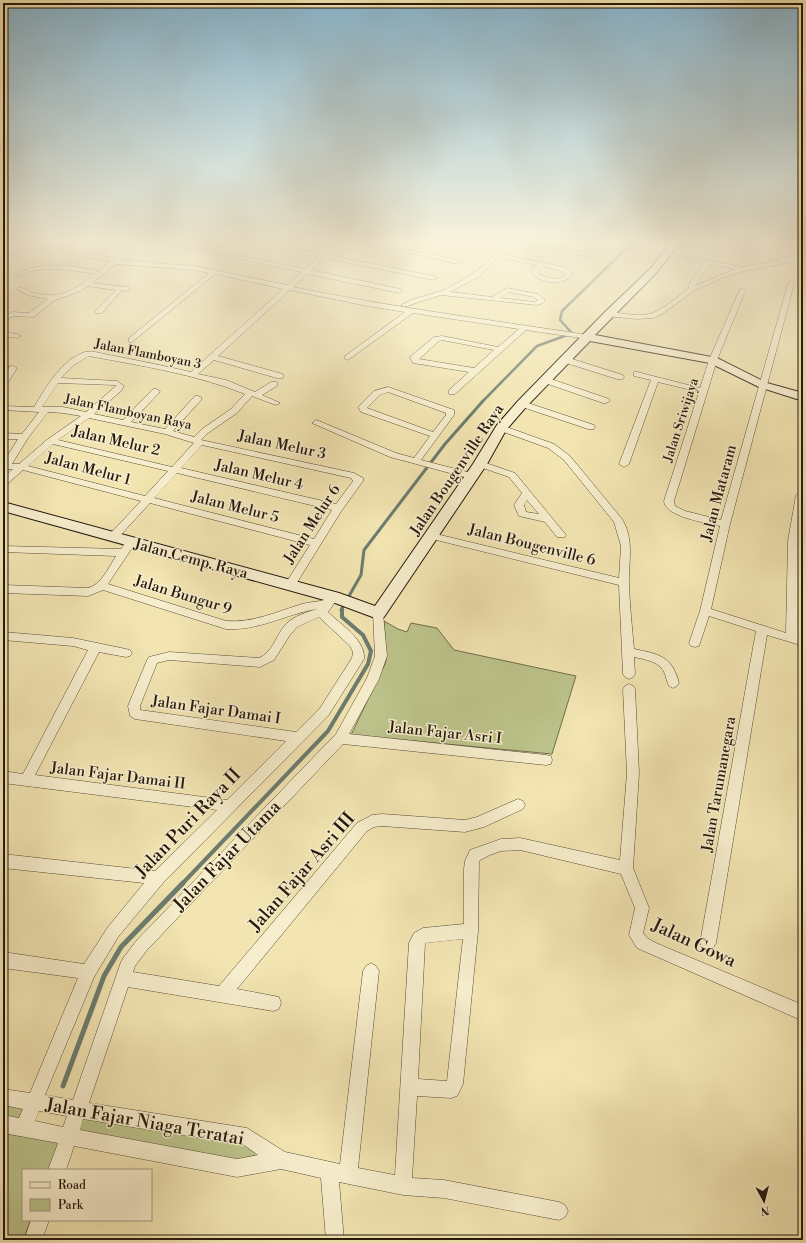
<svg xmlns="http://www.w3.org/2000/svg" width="806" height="1243" font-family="'Libre Bodoni',serif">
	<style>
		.green { fill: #bcc48b; stroke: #706e4c }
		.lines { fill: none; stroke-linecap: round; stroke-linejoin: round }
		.stream-far3 { stroke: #6c7c6f; stroke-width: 2.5 }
		.stream-far2 { stroke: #6c7c6f; stroke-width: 3 }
		.stream-far1 { stroke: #6c7c6f; stroke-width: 4 }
		.stream { stroke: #6c7c6f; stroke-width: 5 }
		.street-casing { stroke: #584b36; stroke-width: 1 }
		.secondary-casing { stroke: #25180d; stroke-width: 2 }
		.street { fill: #f7eecd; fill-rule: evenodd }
		.secondary { fill: #f7eecd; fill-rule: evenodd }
		.labels { text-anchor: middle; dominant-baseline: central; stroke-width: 3; stroke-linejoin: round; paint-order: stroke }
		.far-street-label { font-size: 13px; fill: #25180d; stroke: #f7eecd }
		.street-label { font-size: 15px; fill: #25180d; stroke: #f7eecd }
		.near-street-label { font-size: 18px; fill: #25180d; stroke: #f7eecd }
	</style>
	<rect width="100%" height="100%" fill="#f2e5b2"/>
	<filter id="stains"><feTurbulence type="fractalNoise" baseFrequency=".005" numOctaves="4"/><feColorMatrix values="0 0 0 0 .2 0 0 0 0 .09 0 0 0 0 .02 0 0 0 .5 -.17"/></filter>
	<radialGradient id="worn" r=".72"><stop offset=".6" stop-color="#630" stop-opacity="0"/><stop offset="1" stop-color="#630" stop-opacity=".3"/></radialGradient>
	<path class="green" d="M384 621 398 629 407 632 411 623 437 628 454 650 576 676 552 754 351 735 386 662Z
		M3 1102 27 1106 22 1121 3 1118Z
		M82 1114 244 1143 267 1157 239 1162 77 1131Z
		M3 1133 60 1142 50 1170H23V1220H31L24 1240H3Z"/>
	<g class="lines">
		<path class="stream-far3" d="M482 402 537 346 570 334 571 332 560 320 562 311 631 244"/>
		<path class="stream-far2" d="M341 610 361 575 364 550 445 444 483 401"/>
		<path class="stream-far1" d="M182 884 328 731 368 664 371 651 363 635 342 617V609"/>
		<path class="stream" d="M63 1086 104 976 121 947 183 883"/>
		<defs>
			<path id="street" d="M3 244H7L8 245 3 246Z
				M43 244H54L80 252 115 258 134 244H140L120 260 194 266 287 285 301 272 173 244H183L305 269 318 257 261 244H272L321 254 332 244H338L327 255 434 276 437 278 434 280 324 258 311 270 400 289 403 291 400 293 307 274 293 287C391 307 490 320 588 335L592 337 588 339 526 330 455 394H449V390L469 372 413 363 410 358 411 356 434 337 442 336 498 347 519 329 413 313 348 360 344 358 345 356 405 312 367 306 290 290 218 356 283 374V378H277L214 360 198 374 226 380 255 392 271 382H277V386L262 395 280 403 276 405 252 396 237 413 208 433 201 440 354 473 363 478V481L342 510 293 589H285L284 586 310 545 150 503 117 539 113 540 108 537 109 535 141 501 23 470 6 485 3 486V478L13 469H8L6 472 3 473V463L18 439H3V433L22 434 39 412 3 410V406L34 407C47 386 61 360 85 352 92 350 103 354 109 355 137 360 164 366 191 372L283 289 215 274 132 342H129V338L209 273 194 270 116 264 92 283 127 287 130 289 127 291 122 290 102 313H96L95 311 116 290 87 286 80 291 53 301 34 317 13 316 3 322V317L12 312 29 313 48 299 31 296 18 290V288C24 287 29 292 35 293 61 300 76 289 95 274L70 270 49 269 31 271 19 276 17 275V273C44 261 70 265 99 271L111 261 79 256 48 246 3 261V257ZM442 340 494 350 474 368 419 359 439 341ZM89 356C142 366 195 374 245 394L231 409 202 429 194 437 173 431 201 400 202 398 198 396H195L165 429 131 422 159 393 160 391 156 389H153L123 420 94 414 121 391 124 386 117 381 61 378 74 365ZM58 383 115 385 116 386 86 412 63 407H42ZM48 412 63 413 81 416 48 439 19 464H12L28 438ZM89 418 165 434 194 443 172 467 58 440ZM53 444 168 471 145 496 28 466ZM202 445 351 478 353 481 336 504 181 468ZM177 473 332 510 314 539 154 498Z
				M369 244H379L459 260 462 262 459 264Z
				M537 244H552L589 253 599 244H605L590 257 544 246 504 252 501 254 563 267 570 271 572 275C563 286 542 284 532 274V271L537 265 498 257 480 276 450 292 492 297 507 288 538 294 545 300 543 303 537 305 441 295 407 306H403L401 305 411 300 444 290 465 279 482 267 500 249ZM543 266 559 270 566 275C557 281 547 279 538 273ZM508 292 534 297 538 300 535 302 500 298Z
				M707 244H718L771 254 776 244H782L777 255 803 260V264L791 262 744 271 722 278 695 290 662 314 653 318 637 319 606 316 605 314 609 312C622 313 637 317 650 314 664 309 677 297 689 288L688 285 704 263 663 255V253L743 267 781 260ZM710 264 735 269 695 286Z
				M791 282 794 284 730 524 711 609 786 633 788 541 796 495 798 493H803V511L798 541V636L803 638V646L767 635 716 943 713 948 708 951 703 948 700 943 756 631 709 616 699 646 695 647 691 646 689 643 700 611 720 526C707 523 665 517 664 501L699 392 658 382 629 464 624 467 619 464 651 380 634 376V372H637L700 388 709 360 740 289 745 288 746 289 717 360 674 501 675 506 685 511 721 520 788 284Z
				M3 332 17 334 21 336 17 338 3 336Z
				M563 358H569L623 375 624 377 623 379H617L563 362Z
				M10 366H13L17 368 6 386H3V378Z
				M542 378H548L609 399 610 401 606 403H603L542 382Z
				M388 387 454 410V415L421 460 475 474 477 476 475 478 472 479 390 457 312 423 316 420 319 421 396 453 414 458 430 436 361 412 358 407 374 391ZM388 392 446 413V415L433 432 367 408 380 395Z
				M519 402H525L594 425 595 427 594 429H588L519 406 518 404Z
				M501 425 554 444 570 456 622 519C635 540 628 563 629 586 630 607 632 628 634 649 659 654 672 656 679 683L677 686 673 688 669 686C667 682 666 678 665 674 660 661 646 660 634 657L635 674 633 677 629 679 625 677 623 674 619 585 428 538 427 536 428 534 432 533 619 578 621 546 614 522 564 460 548 448 498 430 497 428 498 426Z
				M480 461 515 473 566 535 565 537H557L545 522 519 516 514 505 522 493 509 477 477 466 475 464ZM527 500 539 514 526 512 524 505Z
				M131 539 136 542 108 584 226 621C253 623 276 612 302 604 309 602 317 602 324 600 329 598 329 593 337 595L338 598 328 612C340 624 366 640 364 659L328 716 163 883 118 937 94 977 45 1095 73 1100 121 962 124 957 137 940 336 734 367 678 375 656 373 613 374 610H382L383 613 387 656 379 679 349 734 546 755 551 756 552 760 551 764 546 765 343 744 147 950 135 966 133 972 219 986 357 823 372 815 382 814 465 820 477 817 518 799 523 801 525 805 523 809 484 827 465 832 382 826 374 827 367 831 237 989 279 997 281 1003 279 1009 273 1011 128 987 89 1103 247 1128 285 1152 340 1164 363 971 366 966 371 963 376 966 379 971 358 1168 395 1175 409 943 414 933 423 928 464 924V869L465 861 470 850 501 839 520 838 620 860 627 773 623 689 625 686 629 684 633 686 635 689 639 773 633 868 649 908 643 933 647 938 656 943 803 1005V1021L637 948 629 935 635 908 621 874 520 850 501 851 490 855 480 860 479 862 478 931 463 1084 457 1096 451 1098 417 1096 412 1178 444 1180 559 1202 565 1205 568 1211 565 1217 559 1220 444 1198 403 1195 339 1182 344 1240H326L321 1178 281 1169 237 1177 74 1146 66 1170H48L58 1143 3 1133V1115L19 1118 23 1109 3 1105V1089L30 1093 78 978 3 968V952L84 964 108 927 144 883 3 868V854L155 871 217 810 3 783V771L23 774 88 650 73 646 3 640V632L73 638 126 649 130 650 132 653 130 656 126 657 99 652 35 775 227 800 286 741 135 719 130 716 128 706 147 660 149 657 169 652 259 658C273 652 276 635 286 624 294 616 307 612 317 609 286 614 259 631 226 629L103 590 88 596 3 593V585L88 588C101 585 109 567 116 556L3 552V546L121 549 127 540ZM319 617 350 646 353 652 352 658 320 708 296 732 140 710V706L157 663 169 660 260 667 274 660 290 635 297 627ZM463 939 447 1081 418 1079 425 943ZM39 1111 67 1116 63 1127 35 1121ZM83 1119 244 1145 258 1155 237 1159 80 1130Z
				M31 1220H49L42 1240H24Z"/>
			<path id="secondary" d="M670 244H679L656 273 595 335 717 358 767 383 803 393V401L759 387 710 363 590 341 526 407 506 430 487 464 384 617 378 619 335 603 3 511V502L339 593 375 606 473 464 497 425 518 401 605 312 650 269Z"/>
		</defs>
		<use href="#street" class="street-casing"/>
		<use href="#secondary" class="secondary-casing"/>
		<use href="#street" class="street"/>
		<use href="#secondary" class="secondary"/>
	</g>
	<linearGradient id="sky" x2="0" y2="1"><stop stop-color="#89b8d2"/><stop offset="0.58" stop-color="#f9f3dc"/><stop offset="1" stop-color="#f9f3dc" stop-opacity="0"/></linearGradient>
	<rect width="806" height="418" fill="url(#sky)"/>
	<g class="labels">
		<g class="far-street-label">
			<text transform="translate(148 354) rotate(11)">Jalan Flamboyan 3</text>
			<text transform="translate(128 412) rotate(12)">Jalan Flamboyan Raya</text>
			<text transform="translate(681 420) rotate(-72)">Jalan Sriwijaya</text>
		</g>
		<g class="street-label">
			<text transform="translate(116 441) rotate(13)">Jalan Melur 2</text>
			<text transform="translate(282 445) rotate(12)">Jalan Melur 3</text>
			<text transform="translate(88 469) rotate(15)">Jalan Melur 1</text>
			<text transform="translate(457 470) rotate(-56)">Jalan Bougenville Raya</text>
			<text transform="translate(259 475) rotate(13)">Jalan Melur 4</text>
			<text transform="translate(719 493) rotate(-75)">Jalan Mataram</text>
			<text transform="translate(235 507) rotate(14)">Jalan Melur 5</text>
			<text transform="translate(312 524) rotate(-57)">Jalan Melur 6</text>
			<text transform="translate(532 545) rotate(14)">Jalan Bougenville 6</text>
			<text transform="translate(191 559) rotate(15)">Jalan Cemp. Raya</text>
			<text transform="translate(183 595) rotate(17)">Jalan Bungur 9</text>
			<text transform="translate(216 710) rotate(8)">Jalan Fajar Damai I</text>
			<text transform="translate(445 733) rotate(6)">Jalan Fajar Asri I</text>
			<text transform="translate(118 776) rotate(7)">Jalan Fajar Damai II</text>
			<text transform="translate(719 784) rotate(-80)">Jalan Tarumanegara</text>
		</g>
		<g class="near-street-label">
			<text transform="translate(188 823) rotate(-46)">Jalan Puri Raya II</text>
			<text transform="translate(227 856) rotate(-46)">Jalan Fajar Utama</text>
			<text transform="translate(302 872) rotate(-49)">Jalan Fajar Asri III</text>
			<text transform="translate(694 943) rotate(25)">Jalan Gowa</text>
			<text transform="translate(145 1122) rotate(10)">Jalan Fajar Niaga Teratai</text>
		</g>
	</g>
	<rect width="806" height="1243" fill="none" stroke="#f2e5b2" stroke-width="16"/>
	<rect x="4" y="4" width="798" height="1235" fill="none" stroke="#25180d" stroke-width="2"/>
	<rect x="8" y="8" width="790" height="1227" fill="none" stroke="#25180d"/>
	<rect x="22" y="1169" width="130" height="52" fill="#f7eecd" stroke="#a39880"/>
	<rect x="30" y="1182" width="20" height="6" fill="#f7eecd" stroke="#a39880"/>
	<text x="58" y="1189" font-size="12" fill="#25180d">Road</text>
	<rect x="30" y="1199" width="20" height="12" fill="#bcc48b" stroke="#a39880"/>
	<text x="58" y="1209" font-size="12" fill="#25180d">Park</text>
	<g transform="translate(764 1201) rotate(173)" stroke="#f7eecd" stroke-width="3" paint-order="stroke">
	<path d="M0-3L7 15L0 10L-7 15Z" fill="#25180d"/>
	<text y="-6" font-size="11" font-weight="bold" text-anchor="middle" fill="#25180d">N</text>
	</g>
	<rect width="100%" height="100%" filter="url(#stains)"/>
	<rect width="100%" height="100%" fill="url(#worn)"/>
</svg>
